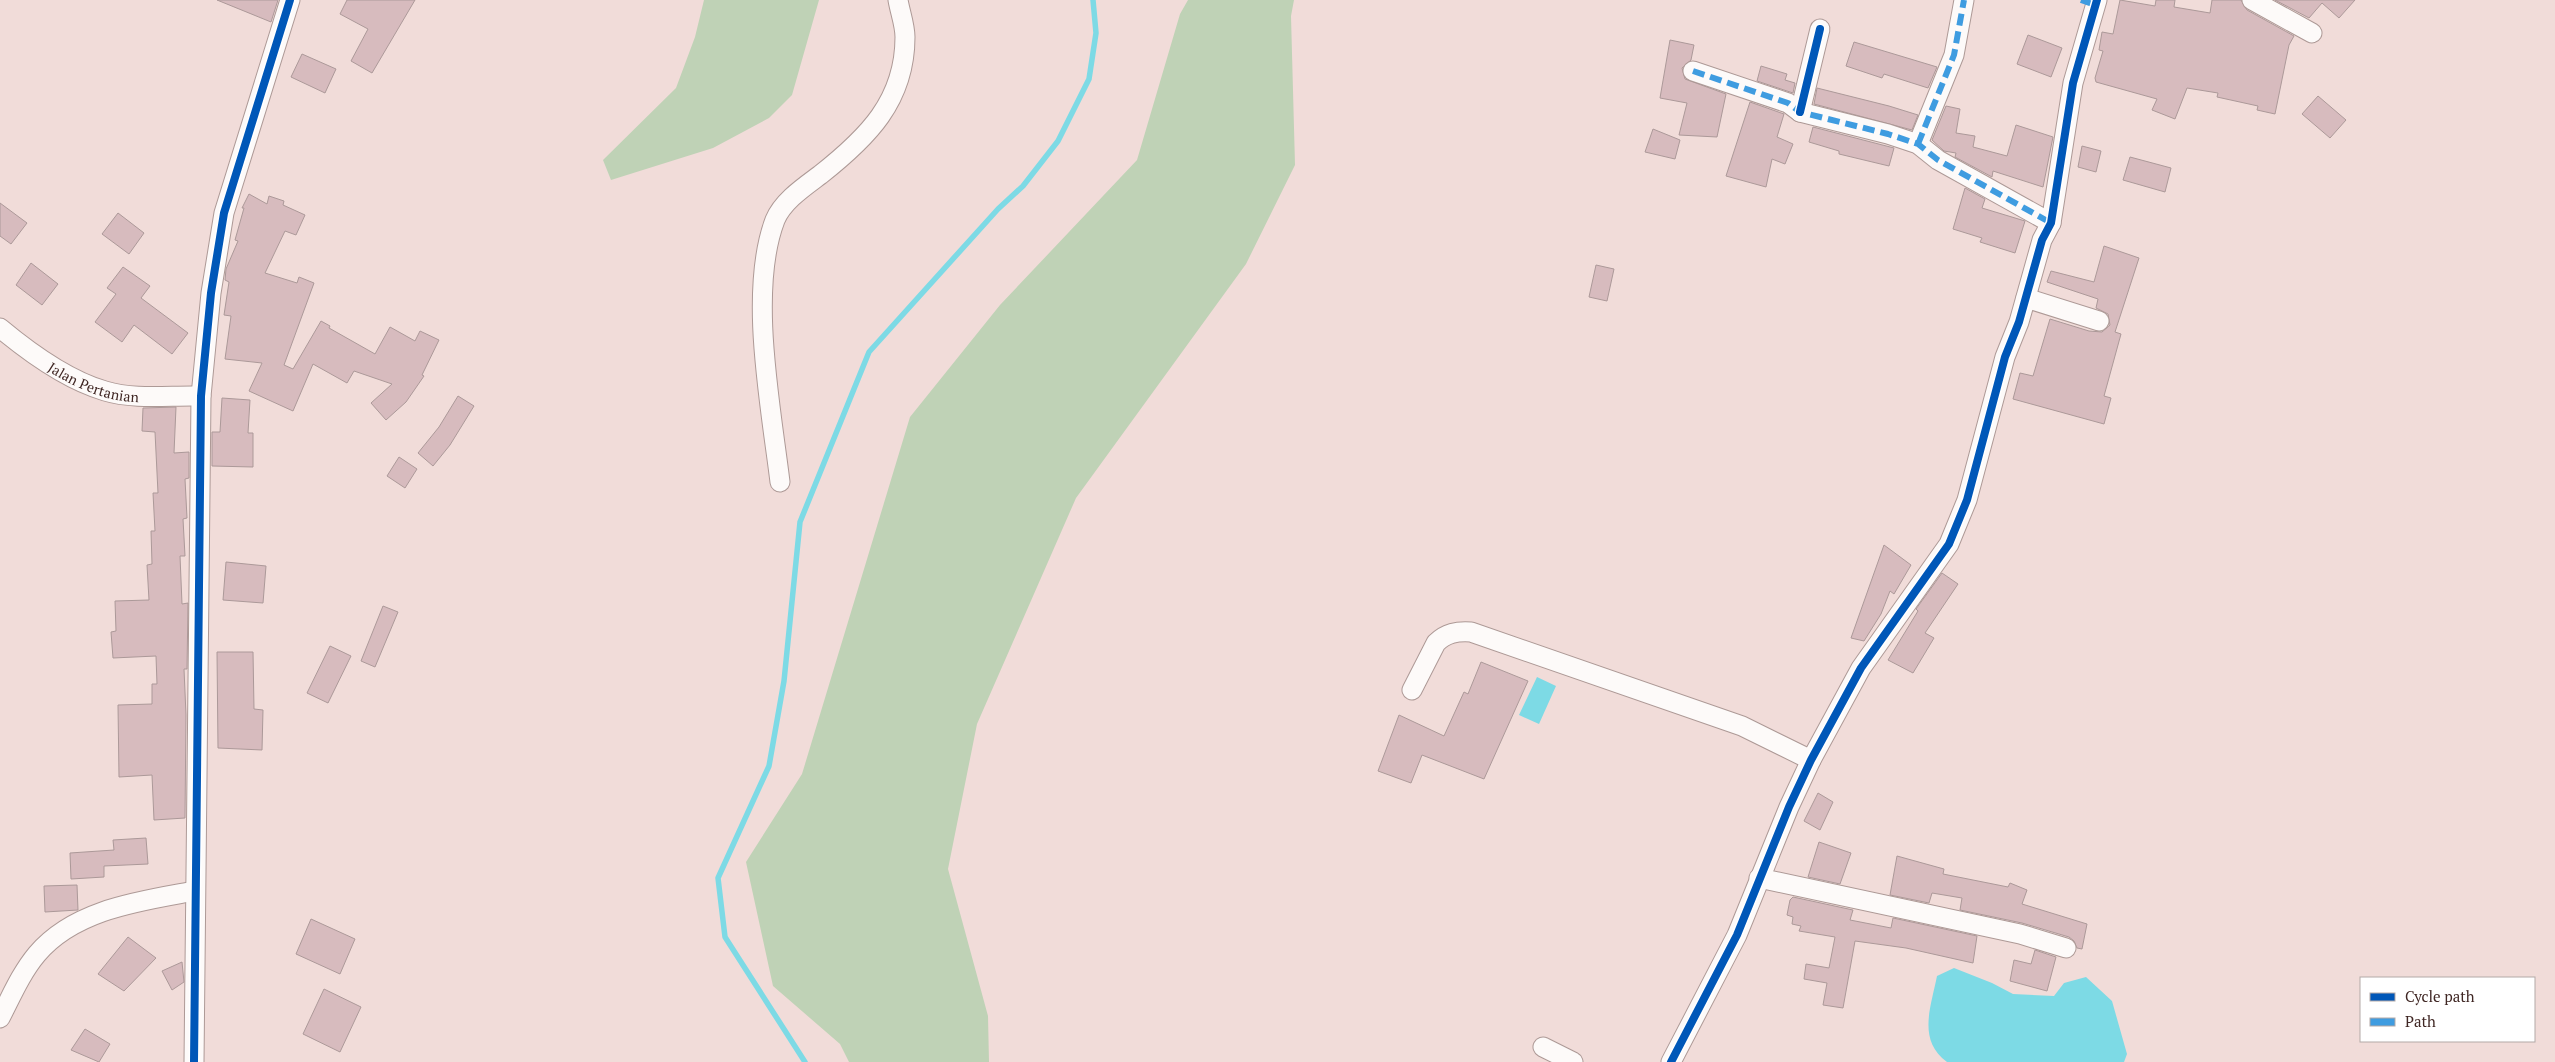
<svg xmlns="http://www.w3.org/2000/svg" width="2555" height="1062" font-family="'PT Serif',serif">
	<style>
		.green { fill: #bfd2b6 }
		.water { fill: #7ddae5 }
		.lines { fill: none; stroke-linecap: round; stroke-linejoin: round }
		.stream { stroke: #7ddae5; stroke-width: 5.5 }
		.building { fill: #d7bbbe; stroke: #ac9999 }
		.minor-casing { stroke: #ad9996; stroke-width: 21 }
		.minor { stroke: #fdfaf9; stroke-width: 19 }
		.quiet { stroke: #3f9ce0; stroke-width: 6; stroke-dasharray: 12 6; stroke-linecap: butt }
		.cycleway-casing { stroke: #fff; stroke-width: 11 }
		.cycleway { stroke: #0057b8; stroke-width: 8 }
		.labels { text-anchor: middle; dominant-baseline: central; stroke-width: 5; stroke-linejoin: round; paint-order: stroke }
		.street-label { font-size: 14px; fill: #402724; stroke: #fff }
	</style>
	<rect width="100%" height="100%" fill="#f1dcd9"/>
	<path class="green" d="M704 0H819L792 95 769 118 713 148 611 180 603 160 676 88 695 37Z
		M1188 0H1294L1291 16 1295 165 1246 264 1076 498 977 724 948 869 988 1016 989 1062H849L840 1044 773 986 746 862 802 774 910 417 1000 305 1137 160 1180 14Z"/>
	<path class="water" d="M1537 677 1556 686 1539 724 1519 715Z
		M1954 968 1992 983 2013 994 2054 996 2064 983 2086 977 2112 1001 2127 1054 2124 1062H1947C1917 1040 1931 1007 1937 976Z"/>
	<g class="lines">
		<path class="stream" d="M805 1062 725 937 718 878 769 766 784 681 800 522 869 352 998 209 1023 186 1058 141 1089 79 1096 33 1093 0"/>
	</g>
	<path class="building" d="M217 0H278L271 22Z
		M347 0H415L372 73 351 61 368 29 340 14Z
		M2120 0 2155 6 2156 0H2175L2174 7 2210 13 2212 0H2241L2247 10 2294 36 2289 45 2275 114 2257 110 2258 106 2217 97 2218 93 2187 88 2175 119 2152 110 2157 99 2096 82 2095 78 2103 51 2099 50 2102 32 2113 34Z
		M2275 0H2355L2339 18 2322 3 2309 18Z
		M2028 35 2062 48 2051 77 2017 64Z
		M1670 40 1694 45 1691 60 1682 68 1685 79 1726 94 1717 137 1679 135 1687 103 1660 98Z
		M1854 42 1937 67 1928 88 1884 74 1882 78 1846 66Z
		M302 54 336 69 325 93 291 77Z
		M1761 66 1787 74 1785 80 1795 83 1793 93 1757 81Z
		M1817 88 1889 106 1918 115 1912 130 1814 104Z
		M2318 96 2346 120 2330 138 2302 114Z
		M1750 102 1784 114 1777 137 1793 144 1785 164 1772 159 1766 187 1726 176Z
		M1946 106 1960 109 1956 133 1975 136 1973 147 2007 156 2016 125 2053 137 2043 187 1993 171 1992 177 1955 157 1956 153 1944 151 1932 140Z
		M1813 127 1894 148 1889 166 1839 154V151L1809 142Z
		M1653 129 1680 140 1675 159 1645 152Z
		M2082 146 2101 151 2096 172 2078 167Z
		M2130 157 2171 168 2165 192 2123 180Z
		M1965 188 1985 199 1982 208 2025 221 2015 253 1980 242 1982 238 1953 229Z
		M249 194 267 204 269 196 284 201 283 205 305 215 296 235 285 231 265 273 297 283 299 277 314 283 284 365 293 369 321 321 330 326 329 328 375 354 390 327 415 341 420 331 439 340 422 375 424 376 406 402 386 420 371 403 392 384 354 371 347 383 313 364 293 411 249 391 262 363 225 359 231 316 224 315 229 282 225 280 226 269 238 241 235 240 244 208H242Z
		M0 203 27 223 11 244 0 236Z
		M118 213 144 233 129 254 102 234Z
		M2104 246 2139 258 2115 332 2121 334 2104 396 2111 398 2104 424 2013 399 2020 373 2033 376 2050 319 2089 331 2102 332 2110 325 2108 314 2096 308 2098 299 2047 282 2051 271 2094 282Z
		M31 263 58 284 42 305 16 285Z
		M1596 265 1614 269 1607 301 1589 297Z
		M123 267 150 286 141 298 188 333 172 354 134 325 122 342 95 322 116 294 107 288Z
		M458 396 474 406 450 445 433 466 418 453 439 427Z
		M222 398 250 400 248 433H253V467L212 466V432H220Z
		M176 407 174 453 189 452V478L185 479 187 518 183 519 185 556H180L182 604 188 603 187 669H184L186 715 185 818 154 820 152 775 119 777 118 705 152 704V684H157L156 656 113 658 111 632 116 631 115 601 149 600 147 565 152 564 151 531H155L153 493H158L155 432 142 431 143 408Z
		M399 457 417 469 405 488 387 476Z
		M1884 545 1911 565 1894 594 1890 591 1881 614 1864 641 1851 638Z
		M226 562 266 566 263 603 223 600Z
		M1942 573 1958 584 1925 633 1934 638 1913 673 1888 660 1918 611 1916 609Z
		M383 606 398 612 375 667 361 661Z
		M330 646 351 656 328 703 307 693Z
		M217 652H253L254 709 263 710 262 750 218 748Z
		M1481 662 1528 681 1484 779 1422 755 1411 783 1378 771 1399 715 1444 736 1464 692 1468 694Z
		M1818 793 1833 802 1820 830 1804 821Z
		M146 838 148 864 104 866V877L71 879 70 853 114 850 113 840Z
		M1819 842 1851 853 1840 884 1808 877Z
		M1897 856 1944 869 1943 874 2008 887 2010 883 2027 890 2022 904 2087 924 2082 949 2077 948 2074 941 2069 937 2022 923 1960 910 1962 898 1932 893 1929 903 1890 895Z
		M77 885 78 910 45 912 44 886Z
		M1793 897 1853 910 1850 920 1891 928 1893 918 1977 936 1973 963 1906 948 1855 941 1843 1008 1823 1005 1827 983 1804 979 1806 964 1829 968 1835 937 1799 931 1801 926 1792 924 1793 917 1787 915 1790 900Z
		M311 919 355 939 340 974 296 954Z
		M128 937 156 958 124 991 98 974Z
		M2035 950 2056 957 2047 991 2010 981 2014 960 2031 964Z
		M182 962 184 982 172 990 162 971Z
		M324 989 361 1007 340 1052 303 1034Z
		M85 1029 110 1044 99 1062 71 1050Z"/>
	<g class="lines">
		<defs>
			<g id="minor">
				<path d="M2252 0 2312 33"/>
				<path d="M1693 71 1788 103 1800 112 1888 134 1918 144 1938 160 2051 223"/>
				<path d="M1800 112 1820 29"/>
				<path d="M1918 144 1954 55 1964 0"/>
				<path d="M2026 298 2099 321"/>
				<path id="s1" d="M0 328C30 353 67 380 105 391 135 400 170 395 201 396"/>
				<path d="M780 482C771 407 748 291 775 220 783 201 804 187 820 175 867 138 905 101 905 37 905 25 900 12 898 0"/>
				<path d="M1412 690 1436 643C1446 633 1457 631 1471 632L1742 726 1811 760"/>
				<path d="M1759 878 2020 934 2066 948"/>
				<path d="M0 1018C11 997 21 973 37 954 75 909 141 901 195 891"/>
				<path d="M1543 1047 1573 1062"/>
				<path d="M194 1062 201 396 211 293 224 213 290 0"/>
				<path d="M1671 1062 1737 935 1789 807 1811 760 1861 668 1949 544 1967 500 2005 357 2019 322 2042 240 2051 223 2073 83 2097 0"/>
			</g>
		</defs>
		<use href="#minor" class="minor-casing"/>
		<use href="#minor" class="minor"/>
		<path class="quiet" d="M2081 0 2095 5
			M1693 71 1788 103 1800 112 1888 134 1918 144 1938 160 2051 223
			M1918 144 1954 55 1964 0"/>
		<defs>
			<path id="cycleway" d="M1800 112 1820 29
				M194 1062 201 396 211 293 224 213 290 0
				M1671 1062 1737 935 1789 807 1811 760 1861 668 1949 544 1967 500 2005 357 2019 322 2042 240 2051 223 2073 83 2097 0"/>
		</defs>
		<use href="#cycleway" class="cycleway-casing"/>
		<use href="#cycleway" class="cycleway"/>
	</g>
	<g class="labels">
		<g class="street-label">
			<text stroke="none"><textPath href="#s1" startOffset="110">Jalan Pertanian</textPath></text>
		</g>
	</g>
	<rect x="2360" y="977" width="175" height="65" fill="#ffffff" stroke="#b3a9a7"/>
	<rect x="2370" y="993" width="25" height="8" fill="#0057b8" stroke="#b3a9a7"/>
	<text x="2405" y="1002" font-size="15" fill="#402724">Cycle path</text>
	<rect x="2370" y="1018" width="25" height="8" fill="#3f9ce0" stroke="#b3a9a7"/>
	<text x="2405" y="1027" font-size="15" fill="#402724">Path</text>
</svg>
